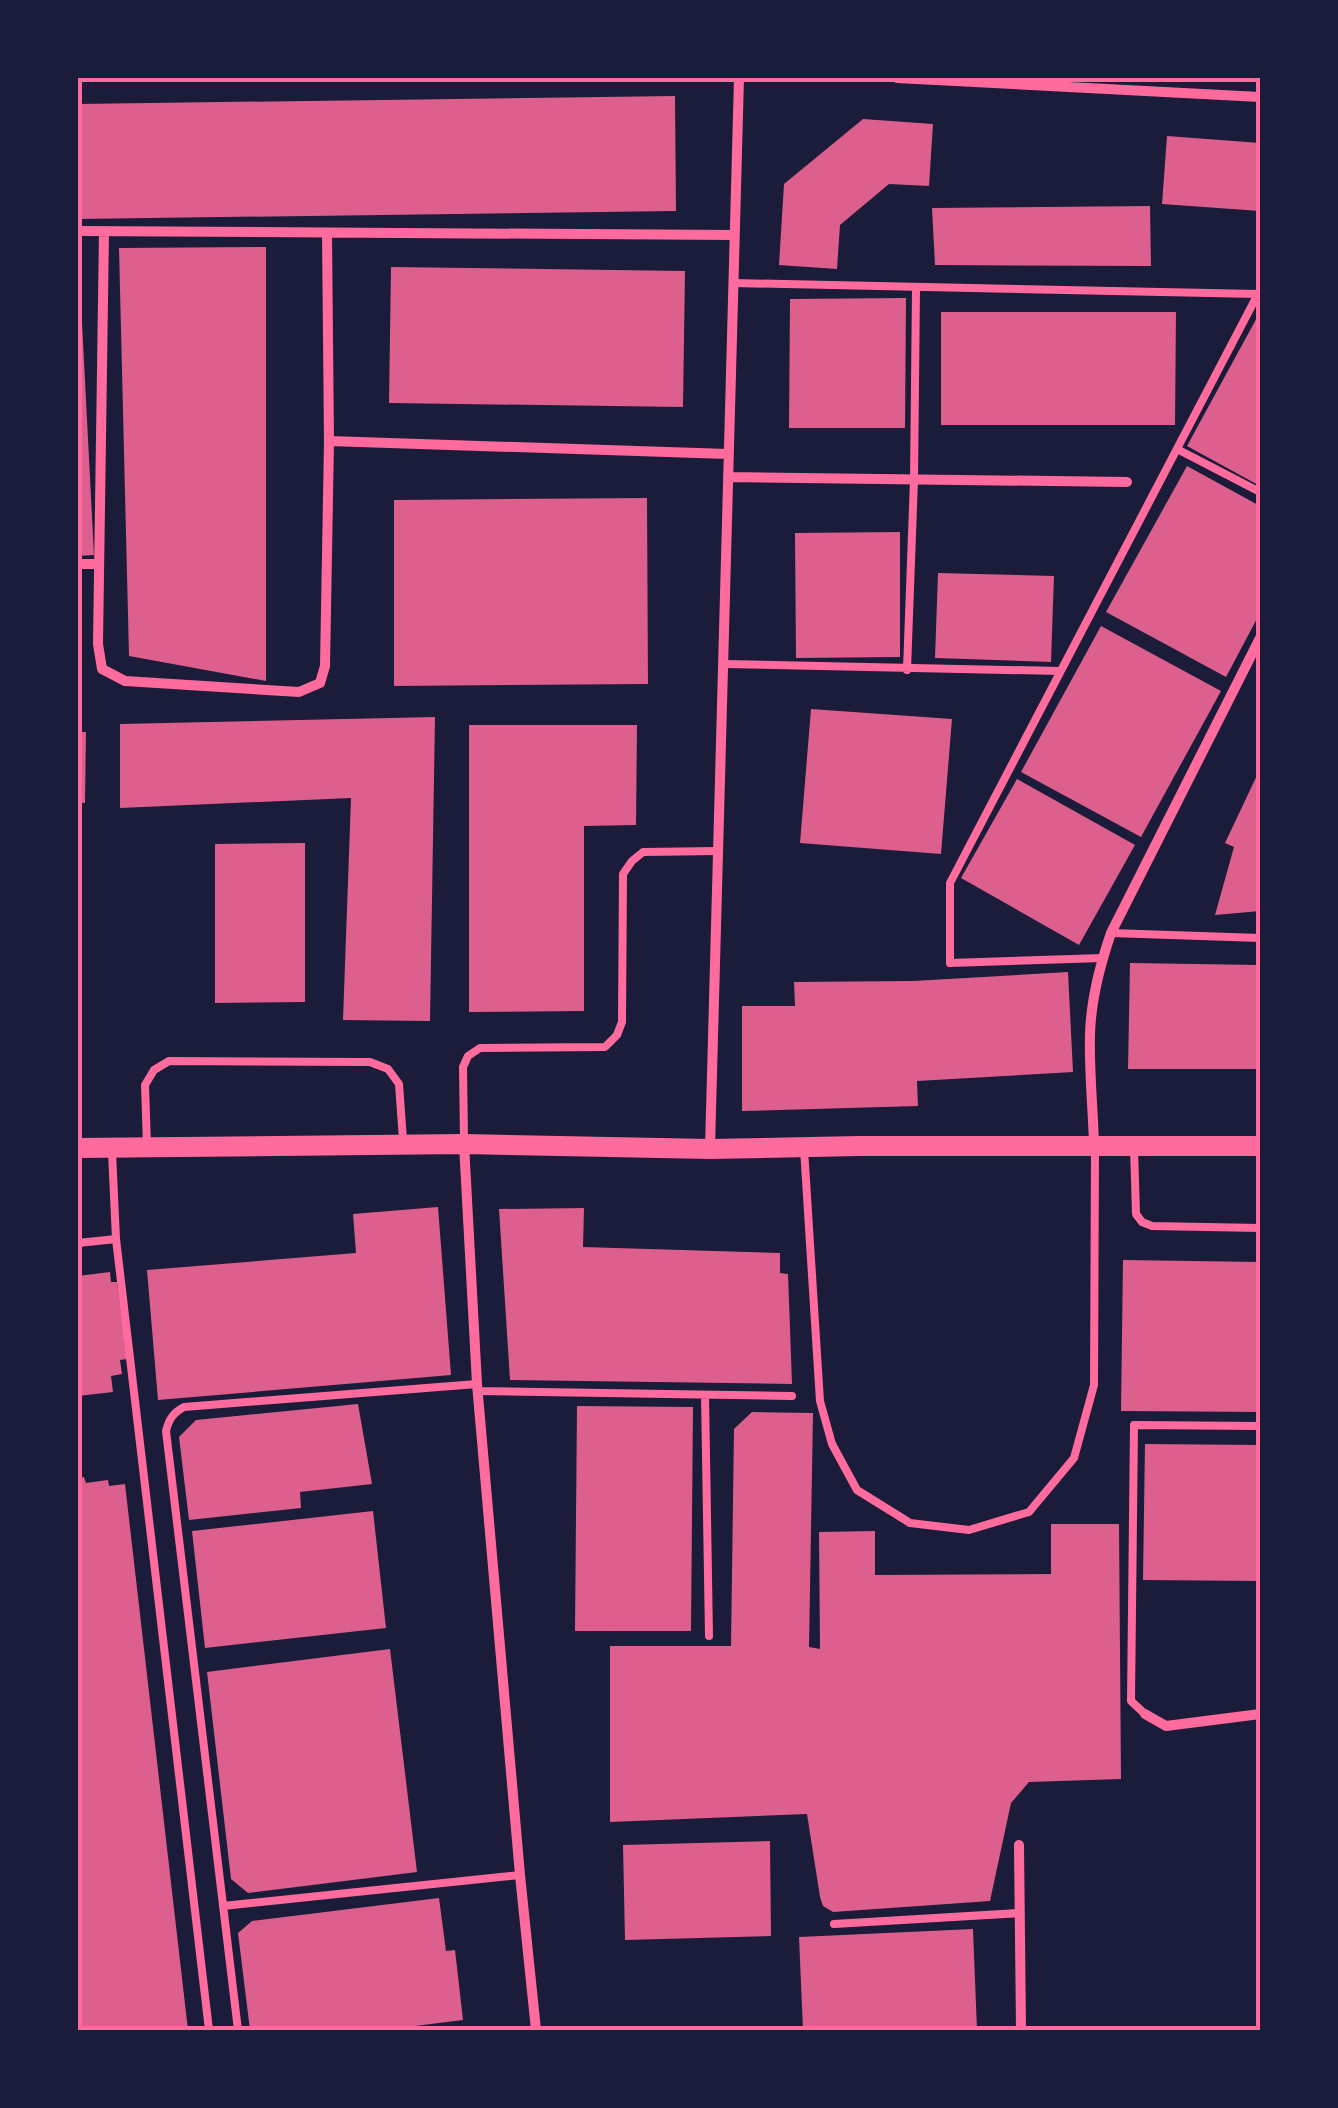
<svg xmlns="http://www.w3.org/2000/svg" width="1338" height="2108" font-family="'Nunito Sans',sans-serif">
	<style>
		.building { fill: #dd5f8e }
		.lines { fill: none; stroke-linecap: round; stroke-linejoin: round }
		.service { stroke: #ff6b9d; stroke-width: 8 }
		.minor { stroke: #ff6b9d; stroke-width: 10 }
		.secondary { stroke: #ff6b9d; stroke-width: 20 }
		.neatline { fill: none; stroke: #ff6b9d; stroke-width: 4 }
	</style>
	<rect width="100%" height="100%" fill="#1b1b3a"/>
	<path class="building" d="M675 96 676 211 78 219V104Z
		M863 119 933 124 929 186 889 184 840 225 837 269 779 265 784 184Z
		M1167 136 1260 143V211L1162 204Z
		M1150 206 1151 266 935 265 932 208Z
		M266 247V681L129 656 119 248Z
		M391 267 685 271 683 407 389 403Z
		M906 298 905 428H789L790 299Z
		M78 303H81L94 555 78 556Z
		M941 312H1176L1175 425H941Z
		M1260 312V486L1187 446Z
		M1187 466 1260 506V613L1226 677 1106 612Z
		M647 498 648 684 394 686V500Z
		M900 532V657L796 658 795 533Z
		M938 573 1054 576 1051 662 935 658Z
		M1101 626 1221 691 1141 837 1021 772Z
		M811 709 952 719 941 854 800 843Z
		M435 717 430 1021 343 1020 351 798 120 808V724Z
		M469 725H637L636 825 584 826V1011L469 1012Z
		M78 732H86L85 803H78Z
		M1260 769V911L1215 915 1234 847 1225 843Z
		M1017 779 1135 845 1079 945 961 878Z
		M305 843V1002L215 1003V844Z
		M1130 963 1260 965V1069H1128Z
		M1068 972 1073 1072 917 1081 918 1106 742 1111V1006H795L794 982 913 981Z
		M438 1207 451 1375 158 1400 147 1270 356 1253 353 1214Z
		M584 1208 583 1247 780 1253V1273L788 1274 792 1384 510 1380 499 1209Z
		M1123 1260 1260 1262V1412L1121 1411Z
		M110 1272 111 1282H117L127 1359 120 1360 122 1374 111 1376 113 1392 78 1396V1276Z
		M358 1404 372 1484 300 1492 301 1508 189 1520 179 1437 196 1420Z
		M577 1406 693 1407 691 1631H575Z
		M752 1412 813 1413 809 1647 820 1649 819 1532 875 1531V1575L1051 1574V1524H1119L1121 1779 1029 1782 1011 1803 990 1901 833 1912 823 1906 820 1897 807 1814 610 1822V1646H731L734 1429Z
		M1145 1444 1260 1445V1581L1143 1580Z
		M84 1477 86 1483 108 1480 109 1486 125 1484 188 2030H78V1478Z
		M373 1511 386 1628 205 1648 192 1531Z
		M390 1649 417 1872 248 1893 231 1879 207 1672Z
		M770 1841 771 1936 625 1940 623 1845Z
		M439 1898 446 1951 455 1950 463 2020 383 2030H250L238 1933 252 1921Z
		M973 1929 977 2030H803L799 1937Z"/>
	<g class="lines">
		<path class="service" d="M733 283 1258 294
			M1177 449 1260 492
			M723 664 1060 671
			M907 670 914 480 916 288
			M1111 933 1260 938
			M1103 958 950 963V883L1260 290
			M464 1140 463 1067 468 1056 480 1048 605 1047 617 1035 622 1022 623 874 632 861 643 852 718 851
			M147 1146 145 1085 154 1070 169 1061 370 1062 388 1069 399 1084 403 1140
			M1134 1148 1136 1214 1142 1222 1152 1226 1260 1228
			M804 1149 820 1401 832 1444 857 1490 910 1523 969 1530 1029 1512 1074 1458 1094 1385 1095 1150
			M112 1152 116 1239 209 2030
			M78 1243 116 1239
			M478 1391 792 1396
			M705 1395 709 1636
			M1145 1714 1131 1701 1134 1425 1260 1426
			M223 1906 520 1875
			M834 1924 1020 1913
			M238 2030 166 1431C169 1419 173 1413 184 1407L477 1384"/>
		<path class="minor" d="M897 78 1260 97
			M78 231 734 235
			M104 231 98 644 102 669 125 681 299 692 320 683 325 666 329 441 327 234
			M329 441 728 454
			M728 477 1127 482
			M78 564H99
			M464 1144 477 1384 520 1875 536 2030
			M1094 1145C1093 1108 1089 1071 1090 1034 1091 999 1100 965 1111 933L1260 638
			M710 1148 739 78
			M1145 1714 1166 1726 1260 1714
			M1019 1845 1021 2030"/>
		<path class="secondary" d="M78 1148 464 1144 710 1149 859 1146H1260"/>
	</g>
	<rect width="1338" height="2108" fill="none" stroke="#1b1b3a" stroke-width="160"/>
	<rect x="80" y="80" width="1178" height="1948" class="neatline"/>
</svg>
